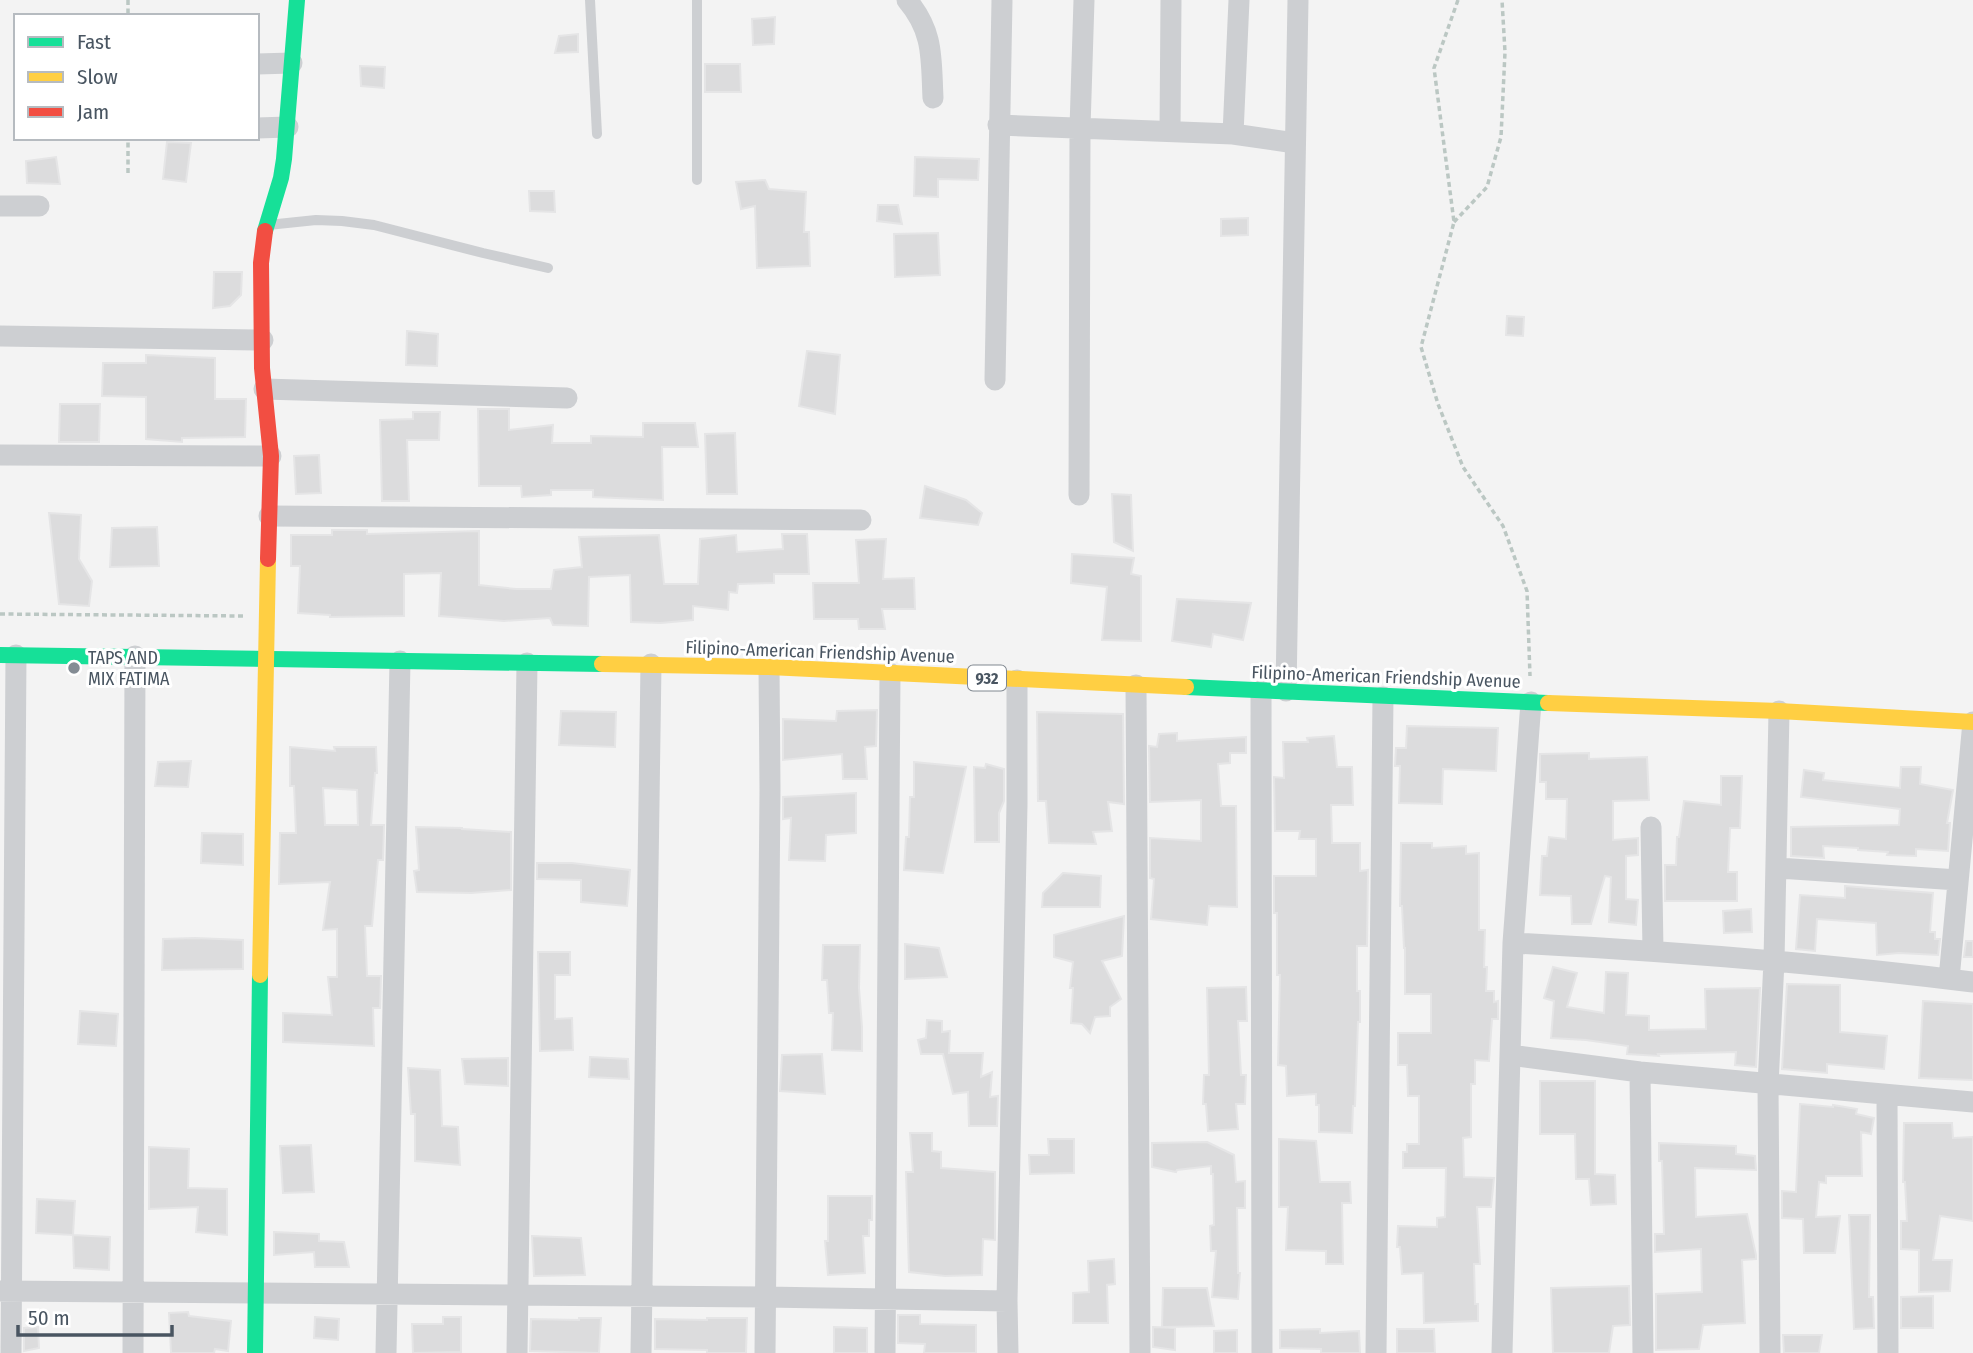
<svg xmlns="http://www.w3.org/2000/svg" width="1973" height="1353" font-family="'Fira Sans Condensed',sans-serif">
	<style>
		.building { fill: #dcdcdd; stroke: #e5e5e6; stroke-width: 2; fill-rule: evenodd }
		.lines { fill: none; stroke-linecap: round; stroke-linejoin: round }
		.path { stroke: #bbc7c3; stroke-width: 3.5; stroke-dasharray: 5 3.5; stroke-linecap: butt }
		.lane { stroke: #cdcfd2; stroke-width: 10 }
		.street { stroke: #cdcfd2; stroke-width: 21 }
		.fast { stroke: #16e098; stroke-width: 16 }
		.slow { stroke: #ffcf43; stroke-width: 16 }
		.jam { stroke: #f24e42; stroke-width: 16 }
		.poi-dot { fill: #848c94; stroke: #fff; stroke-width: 2.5 }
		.labels { text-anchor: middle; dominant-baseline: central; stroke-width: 6; stroke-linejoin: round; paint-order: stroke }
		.shield { fill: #fff; stroke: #808890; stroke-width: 2 }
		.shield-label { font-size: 16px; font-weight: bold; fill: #495561 }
		.street-label { font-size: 18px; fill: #495561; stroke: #fff }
		.poi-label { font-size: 18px; fill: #495561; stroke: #fff; text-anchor: start }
	</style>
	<rect width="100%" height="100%" fill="#f3f3f3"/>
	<path class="building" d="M775 17 774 44 753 45 752 19Z
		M578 34V52L555 53 559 36Z
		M705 64H740L741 92H705Z
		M360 66 385 67 384 88 361 86Z
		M167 142 191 143 186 182 163 179Z
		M56 157 60 184 27 183 26 161Z
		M915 157 979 159 978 180 938 179V197L914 196Z
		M765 180 769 189 806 192 804 232H809L810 266 757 268 755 206 741 209 736 182Z
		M529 191H554L555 212 530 211Z
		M878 205H898L902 224 877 221Z
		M1248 218V235L1221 236V219Z
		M938 233 940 275 895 277 894 234Z
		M214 272H242L241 295 230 306 213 308Z
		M1507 316 1524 317 1523 336 1506 335Z
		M407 331 438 334 437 366 406 365Z
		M807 351 840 355 835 414 799 406Z
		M146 355 215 358V399H246L245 437 182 438V442L146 439V397L102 396 103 363H146Z
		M60 404H100L99 442H59Z
		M478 409H509V430L553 425 552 443H591V436L643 437V423H695L698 447H662L663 500 593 497V490H551V495L522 497 521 486H479Z
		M413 412H440L439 440H407L409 501H382L380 420 413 419Z
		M735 433 737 494H707L705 434Z
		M319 455 321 493 296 494 294 456Z
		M925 486 966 500 982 513 978 525 920 518Z
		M1112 494 1131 495 1133 551 1114 542Z
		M49 513 81 515 79 559 92 581 89 606 59 604Z
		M157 527 159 566 110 567 112 528Z
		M332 530H367V534L479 531V585L516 589H551L554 570 582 567 579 537 659 535 664 584H698L700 539 736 535 737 552 783 549 782 534H807L809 574H774V583L738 584 737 593 729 592 728 610 693 606V620L661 623 631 622 630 575 589 577 588 626 553 625 550 618 504 621 439 616 441 573 404 574V616L330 617V615L298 613 300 566H291V535H332Z
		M886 539 883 579 914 578 915 609H882L885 629H859L858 619H814L813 583H859L856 540Z
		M1072 554 1134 558 1131 574 1141 576V641L1102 640 1107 587 1071 583Z
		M1177 599 1251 603 1243 640 1213 634 1211 647 1172 641Z
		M877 710 876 746 865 747 867 779H843L842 754 783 760V719L836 721 837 711Z
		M561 711 616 712 615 747 559 745Z
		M1037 712 1123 714 1124 804 1108 802 1112 831 1093 832 1096 844 1049 843 1046 801H1038Z
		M1407 726 1498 728 1496 771 1443 769 1442 804 1399 803 1400 766H1395L1396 748H1406Z
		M1177 733V741L1246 737V753H1230V763L1218 764 1221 806H1236L1237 907 1209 906 1207 925 1151 919 1154 879 1150 878V838L1201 841V800L1150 802 1149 746 1157 747 1159 734Z
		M1334 736 1337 767H1352L1353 805H1331L1332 843H1360V871L1368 870 1367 946H1357V991H1360V1022H1358L1355 1106H1353L1352 1133 1319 1132V1105H1316V1094L1287 1096 1286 1066 1278 1065 1280 975H1277V913H1274V876H1316V839H1299L1300 831H1275L1274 777 1284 778 1283 742H1308L1307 738Z
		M290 747 335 751 334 747H376L377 773H375L371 825H384L383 860H378L372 926H365L367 976H381L380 1008H373L374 1046 283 1042V1013L332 1015 328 977H337V929L323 930 330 882 279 884 280 833H296L294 786H290ZM323 788 357 790 358 825H325Z
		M1589 753V759L1647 757 1649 800 1613 801V840L1638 838V855L1626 856V899L1638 900 1636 925 1609 922 1611 877 1605 876 1591 924H1572L1571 896 1540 895 1542 856H1547L1549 837 1566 839 1567 799H1546V782H1540V754Z
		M191 761 188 787 155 786 158 762Z
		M914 762 966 767 943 873 904 870 906 837H909L910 797H914Z
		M986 764 1004 769V801L999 813V842H975L974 767 985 768Z
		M1901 767H1921L1920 784 1953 790 1947 823H1950L1948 851 1916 849V856L1887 855 1888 852 1858 850V848L1823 846 1824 858 1791 856V827L1899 825 1900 809 1801 797 1804 770 1824 773 1823 780 1900 788Z
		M1721 776H1742L1740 828H1730L1728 872H1737V901H1665V865H1676L1677 837H1679L1684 801 1721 805Z
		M856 793V833L826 835 825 861 789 860 791 818 783 819V797Z
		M416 827 462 828V829L511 832V890L471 893 417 892 414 871 419 870Z
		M202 833 243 834V865L201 863Z
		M1401 843H1432V848L1466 846V854L1479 853V930H1485L1484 967H1487L1486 991H1494V1002L1498 1001V1019H1492L1489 1061 1475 1060V1084H1471V1137L1463 1138 1464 1177 1494 1178 1491 1207H1477L1480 1264H1474L1475 1304H1478V1321L1424 1323 1423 1273 1402 1274 1400 1247H1397L1398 1226 1437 1227V1218L1445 1217 1446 1168H1403V1152H1407V1144H1419V1096H1408L1407 1065H1398V1033H1431V994H1405V948H1404L1402 906H1400Z
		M537 863H572L630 870 627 906 581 902V880L537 879Z
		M1063 873 1101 876 1100 907H1042L1043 893Z
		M1845 886 1933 893 1930 932H1935V939H1940L1938 955 1899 953 1877 955 1876 923 1817 919 1815 951 1796 949 1800 895 1845 898Z
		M1751 909 1752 932 1724 933 1723 911Z
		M1124 916 1122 956 1102 961 1121 999 1110 1007V1016L1095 1017 1090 1033 1082 1024 1071 1023 1073 988H1070L1073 962 1054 957V935Z
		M195 938 243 940V969L162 970 163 939Z
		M1966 941H1973V957H1964Z
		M905 944 939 948 947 977 905 979Z
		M823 945H860L859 988 862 1027V1051L832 1050 833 1013H829L827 980H822Z
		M538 952H570V975H555V1019L572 1018 573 1050 540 1051Z
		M1553 967 1577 973 1567 1007 1604 1013 1606 972 1628 973 1626 1015 1649 1016V1030L1706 1029 1705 989 1760 988 1756 1067 1735 1065 1736 1052 1658 1054 1659 1056 1627 1054 1628 1046 1586 1040 1551 1038 1554 1001 1544 998Z
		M1787 984 1840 985V1032L1887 1036 1884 1069 1827 1064V1073L1782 1069Z
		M1246 987 1247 1021H1238L1241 1075H1246L1245 1104H1236L1238 1129 1208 1131 1206 1104H1203L1204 1075H1209L1207 988Z
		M1923 1001 1973 1004V1080L1919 1078Z
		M80 1011 118 1014 116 1046 78 1044Z
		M927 1020 942 1021V1032L950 1031 949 1053H983L981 1077 992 1072 990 1097 998 1096 997 1126H969L968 1092 953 1094 943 1054H921L918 1040 926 1038Z
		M822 1054 825 1094 780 1091 782 1055Z
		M590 1057 628 1059 629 1079 589 1077Z
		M508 1058V1086L465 1084 462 1059Z
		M408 1068 440 1070 442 1126 458 1127 460 1165 415 1161V1114H411Z
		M1540 1081H1595V1174L1615 1175 1616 1204 1591 1205 1589 1179H1576L1575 1134H1540Z
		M1800 1104 1833 1107V1105L1857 1109 1856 1114 1874 1118 1871 1134 1861 1132 1862 1176H1826V1183L1819 1182 1816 1217 1840 1216 1835 1253H1804L1803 1219 1782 1218V1191L1796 1192Z
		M1904 1123H1952L1953 1138 1973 1137V1221L1940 1216 1933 1260H1952L1950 1291 1919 1292V1250L1901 1249V1221H1907L1905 1182H1903Z
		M910 1133H932V1151L941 1152V1168L995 1172V1240L983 1239 982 1275 945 1276 909 1272 906 1172H913Z
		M1048 1139H1074V1173L1030 1174 1029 1155H1049Z
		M1279 1139 1316 1141 1320 1182H1350L1351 1203H1342L1343 1264H1326V1251L1286 1250 1288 1207H1279Z
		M1207 1142 1234 1155 1236 1182 1245 1181V1208H1237L1238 1273H1240L1238 1299 1212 1297 1216 1251H1211L1210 1226 1214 1225 1213 1174H1211V1166L1177 1170 1176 1172 1152 1167V1143Z
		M1659 1143 1736 1146V1154L1755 1156 1756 1170 1695 1168 1696 1217 1747 1214 1756 1255V1259L1742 1260 1745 1323 1703 1325 1699 1349 1656 1350V1294L1702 1292 1701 1249 1655 1252V1234H1664L1662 1161H1659Z
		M311 1145 314 1192 283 1193 280 1146Z
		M149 1147 189 1149 188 1188 227 1189V1235L196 1232 198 1207 149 1209Z
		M828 1196H872V1220H869V1236H863L865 1273 828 1275 825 1241H828Z
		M37 1199 75 1201 73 1235 36 1233Z
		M1849 1215H1870L1869 1297H1873L1874 1328 1854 1329Z
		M274 1232 319 1234V1241L344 1242 349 1267H315L314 1252 274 1255Z
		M73 1235 110 1237 109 1270 74 1268Z
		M532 1236 581 1238 585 1275 534 1276Z
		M1114 1259 1115 1284 1107 1285 1108 1323H1073V1293L1089 1292 1088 1261Z
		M1629 1286 1630 1325 1613 1326 1609 1353H1553L1551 1288Z
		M1163 1288H1207L1214 1326 1162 1327Z
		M1933 1296V1328H1901V1297Z
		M188 1312 189 1316 231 1321 228 1351 215 1349 214 1353H171L169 1313Z
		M898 1315H920V1324L976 1325V1353H924L925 1344 898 1343Z
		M315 1317 339 1319 338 1340 314 1338Z
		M443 1317H461V1352L413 1353 412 1324H443Z
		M579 1318H601L599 1353 530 1351 531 1319 579 1320Z
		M707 1318H747L746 1353H707V1350L655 1349V1319L707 1320Z
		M38 1327 39 1348 24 1351V1328Z
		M834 1327 867 1328V1353H834Z
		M1153 1327 1175 1328V1350L1153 1347Z
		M1320 1329V1333L1359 1331 1360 1353H1321V1349L1280 1348V1330Z
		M1397 1329H1434L1435 1353H1397Z
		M1237 1330V1353H1214V1331Z
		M1783 1335H1822L1819 1353H1784Z"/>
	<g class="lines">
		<path class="path" d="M128 0V16
			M1458 0 1434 68 1454 222 1421 347 1438 404 1463 467 1503 526 1527 591 1530 676
			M128 173V138
			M1454 222 1487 187 1501 137 1505 52 1502 0
			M0 614 243 616"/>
		<path class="lane" d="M590 0 597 134
			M697 0V180
			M268 225 316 220 342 221 374 225 483 253 548 268"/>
		<path class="street" d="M907 0C934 32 931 58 933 98
			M257 64 292 63
			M998 125 1233 134 1295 143
			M257 128 288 127
			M1170 131 1171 0
			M1233 134 1239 0
			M0 206H39
			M0 336 263 340
			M995 380 1002 0
			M264 389 567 398
			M0 455 271 456
			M1079 495 1080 128 1084 0
			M269 516 861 520
			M1136 685 1140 1353
			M1261 691 1262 1353
			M1286 691 1298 0
			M1651 827 1653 951
			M1777 868 1958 880
			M1513 943C1667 951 1820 963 1973 982
			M1949 979 1973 722
			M1510 1055 1640 1072 1973 1102
			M1640 1072 1643 1353
			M1887 1096 1888 1353
			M0 1291 765 1297 1007 1301
			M11 1353 16 655
			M133 1353 135 656
			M386 1353 400 661
			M517 1353 527 663
			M641 1353 651 664
			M765 1353 770 790 769 667
			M885 1353 890 673
			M1008 1353 1007 1301 1017 804V680
			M1376 1353 1383 697
			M1502 1353 1513 943 1531 702
			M1770 1353 1768 1085 1774 961 1779 711"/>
		<path class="fast" d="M265 231 281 178 284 159 297 0
			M0 655 602 664
			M1186 687 1548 703
			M255 1353 260 975"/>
		<path class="slow" d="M602 664 769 667 1186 687
			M1548 703 1779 711 1973 722
			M260 975 268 559"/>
		<path class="jam" d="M265 231 261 263 262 368 271 456 268 559"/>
	</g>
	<circle class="poi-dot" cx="74" cy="668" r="7"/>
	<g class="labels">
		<rect class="shield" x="968" y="665.5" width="38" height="25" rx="5"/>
		<g class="shield-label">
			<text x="987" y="678">932</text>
		</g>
		<g class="street-label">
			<text transform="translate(820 652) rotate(2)">Filipino-American Friendship Avenue</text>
			<text transform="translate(1386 677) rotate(2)">Filipino-American Friendship Avenue</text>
		</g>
		<g class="poi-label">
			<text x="88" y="658">TAPS AND<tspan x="88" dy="21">MIX FATIMA</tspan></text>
		</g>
	</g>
	<rect x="14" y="14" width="245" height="126" fill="#ffffff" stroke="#b6bbc0" stroke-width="2"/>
	<rect x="28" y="37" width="35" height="10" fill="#16e098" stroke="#b6bbc0" stroke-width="2"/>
	<text x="77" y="49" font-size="21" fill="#495561">Fast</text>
	<rect x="28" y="72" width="35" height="10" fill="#ffcf43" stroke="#b6bbc0" stroke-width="2"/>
	<text x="77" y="84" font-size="21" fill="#495561">Slow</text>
	<rect x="28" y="107" width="35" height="10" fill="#f24e42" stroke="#b6bbc0" stroke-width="2"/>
	<text x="77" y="119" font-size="21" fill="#495561">Jam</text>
	<path d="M18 1325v10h154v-10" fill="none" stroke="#495561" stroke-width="3.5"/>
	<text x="28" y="1325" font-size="21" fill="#495561" stroke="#ffffff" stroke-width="5" paint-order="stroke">50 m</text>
</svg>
